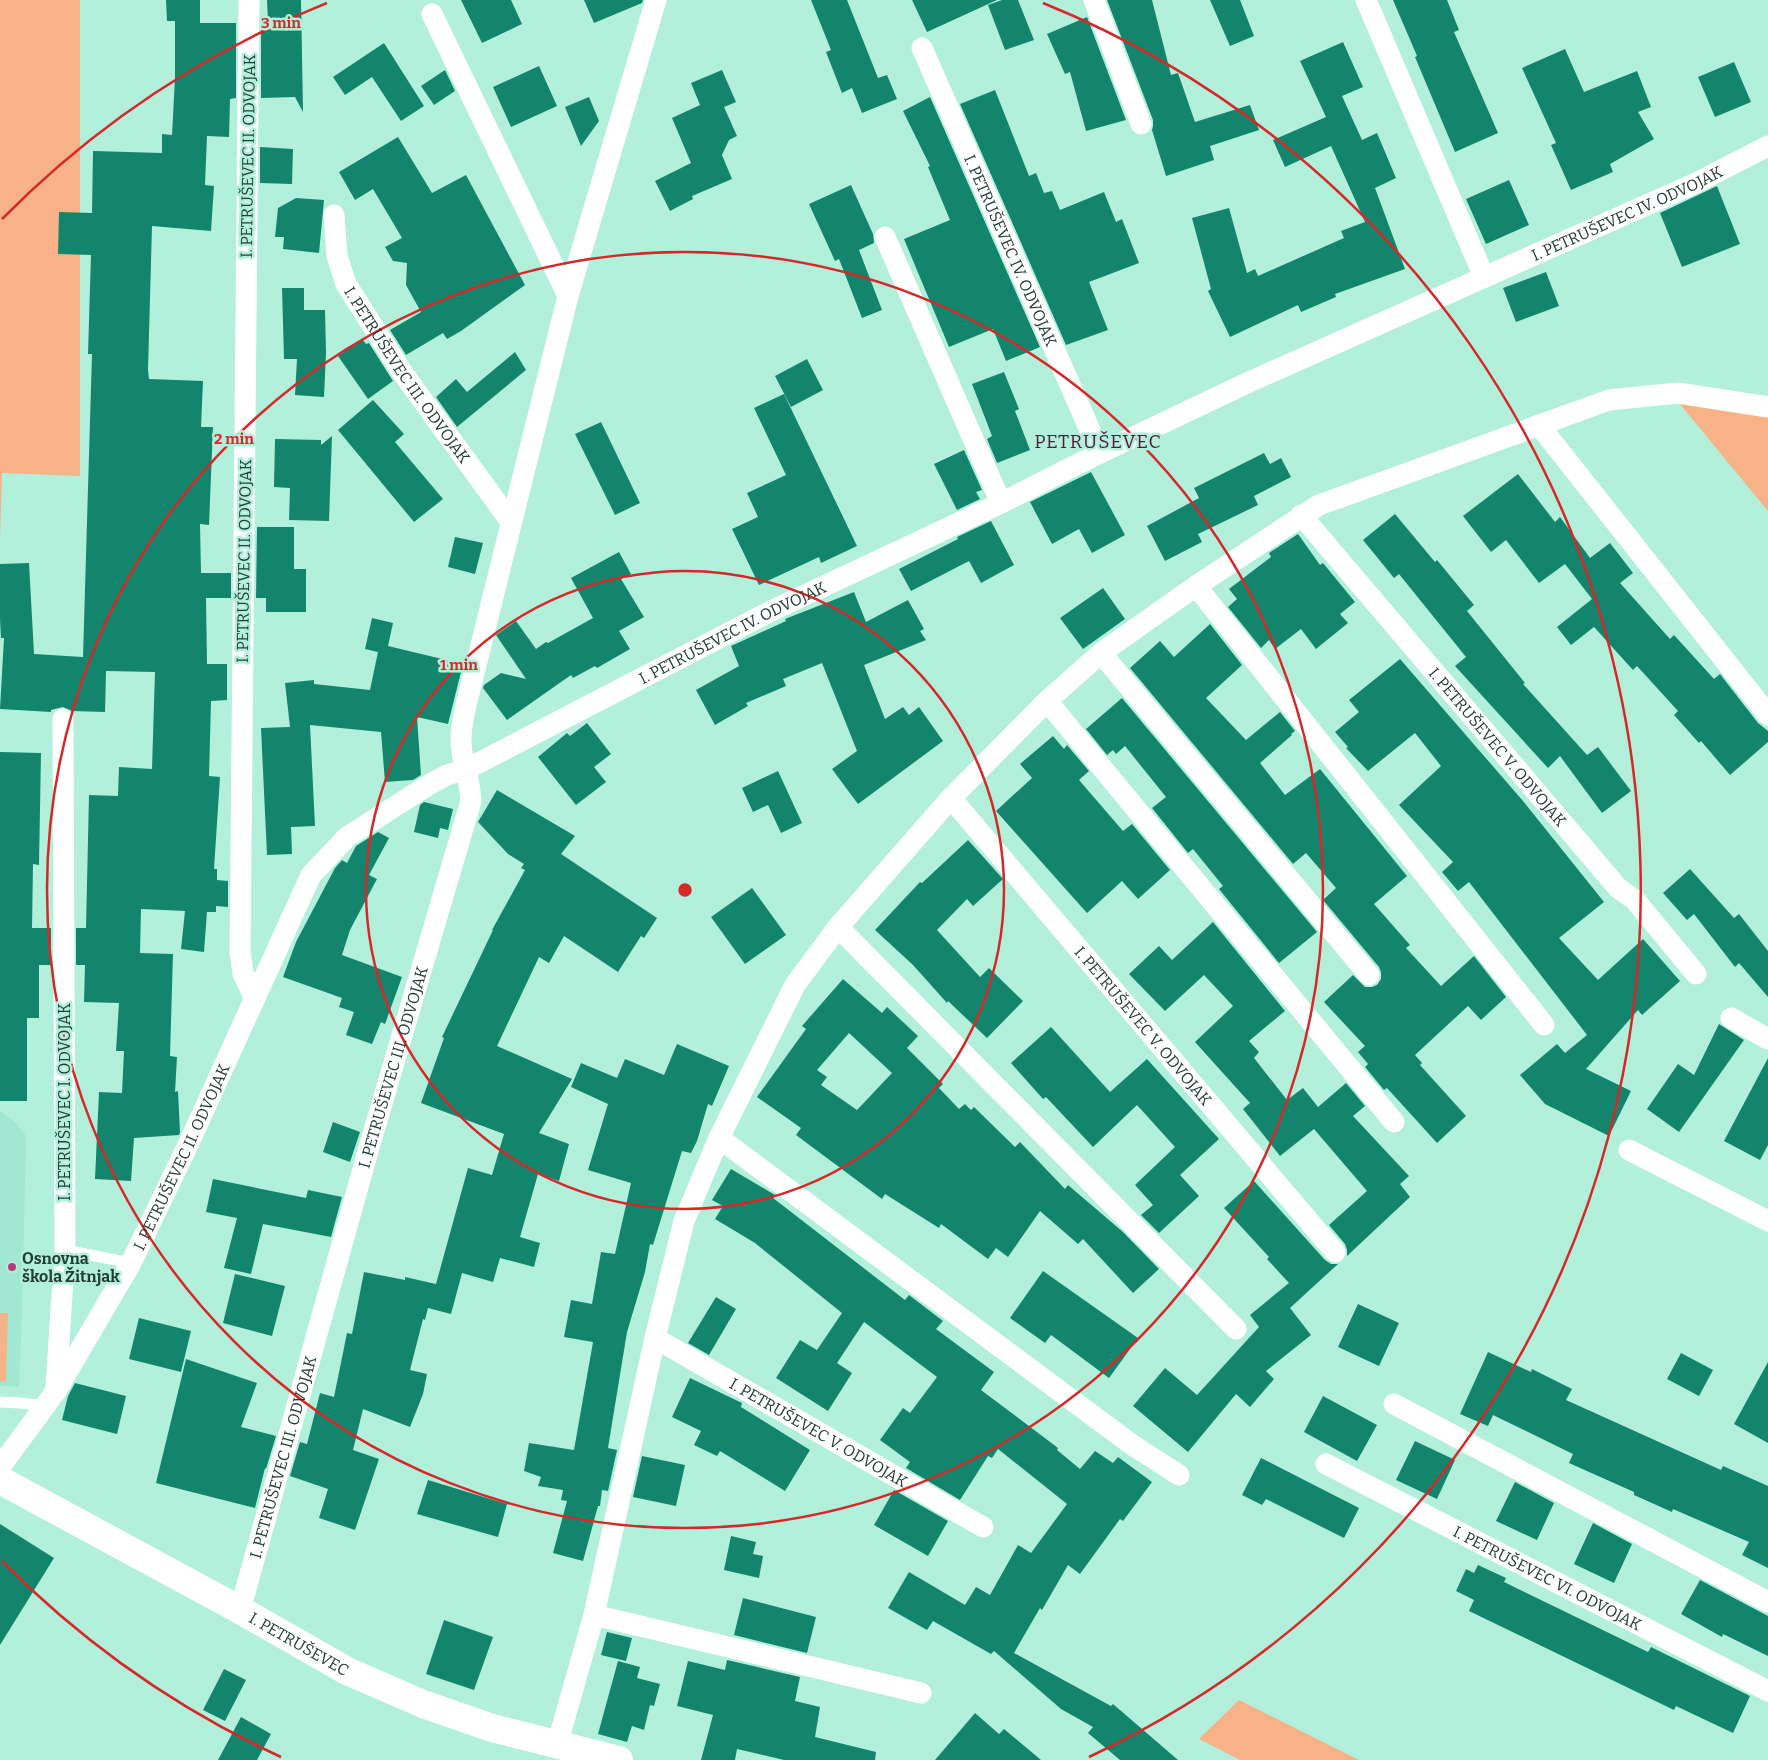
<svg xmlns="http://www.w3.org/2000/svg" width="1768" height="1760" font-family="Bitter,serif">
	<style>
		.built { fill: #a0e8d1 }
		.green { fill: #f8b287 }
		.building { fill: #13856c; fill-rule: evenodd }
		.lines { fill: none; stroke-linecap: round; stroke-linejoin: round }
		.service { stroke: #fff; stroke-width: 11 }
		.minor { stroke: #fff; stroke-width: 21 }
		.tertiary { stroke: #fff; stroke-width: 28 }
		.ring { fill: none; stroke: #d62828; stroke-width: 2.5 }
		.poi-dot { fill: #bc387d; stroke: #b2f0dc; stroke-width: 2 }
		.labels { text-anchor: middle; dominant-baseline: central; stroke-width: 5; stroke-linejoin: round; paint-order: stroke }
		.street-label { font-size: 16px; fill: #243d35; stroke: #b2f0dc }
		.poi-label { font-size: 16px; font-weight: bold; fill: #243d35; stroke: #b2f0dc; text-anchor: start }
		.quarter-label { font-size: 19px; letter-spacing: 1px; fill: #581939; stroke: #b2f0dc }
		.centre { fill: #d62828; stroke: #b2f0dc; stroke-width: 2.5 }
		.ring-label { font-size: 15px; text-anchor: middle; font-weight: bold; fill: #d62828; stroke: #b2f0dc; stroke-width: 5; stroke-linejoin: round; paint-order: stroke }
	</style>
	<rect width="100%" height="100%" fill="#b2f0dc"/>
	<path class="built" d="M0 1111 15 1122 26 1136 22 1314 19 1387 0 1386Z"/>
	<path class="green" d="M0 0H80V476L2 473 0 541Z
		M1679 403 1768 415V511Z
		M0 1313H8L6 1382 0 1381Z
		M1239 1700 1359 1760H1240L1199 1739Z"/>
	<path class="building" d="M166 0H200V23H236V98L230 99 229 137 207 136 205 185 214 186 211 231 152 226 148 370 149 379 203 381 201 427H213L209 525 200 524 201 573H231V598H206L207 664H227V700L211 701 209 776 220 777 214 869H217V880L228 881V907L216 906V912H207L204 952 181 949 185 911 141 909 140 953 173 954 170 1056 177 1057 175 1092 178 1091 180 1132 179 1135 134 1138 131 1181 95 1179 99 1092 122 1093 124 1051H116L119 1003 84 1002 85 965H76V928H86L89 795 118 796 119 767 152 769 155 672 106 671 105 712 72 711 63 707 51 710V712L0 709 4 638H1L0 619V564L29 563 34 654 83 657 92 354H88L91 255 58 254 59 212 92 213 93 151 162 153V134L172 135 175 78V21H167Z
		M267 0H301L303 112 295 97 261 98V23H268Z
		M461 0H511L522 24 482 43Z
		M584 0H643L642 3 594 23Z
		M811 0H847L878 78 887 75 897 99 862 113 852 88 842 93 826 52 831 50Z
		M912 0H997L927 32Z
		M1002 0H1018L1034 40 1005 50 988 5Z
		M1107 0H1152L1171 75 1178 73 1195 122 1250 105 1259 130 1210 146 1214 160 1166 176 1152 130 1153 126V120Z
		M1210 0H1240L1254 36 1230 46Z
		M1393 0H1447L1459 30 1454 32 1498 133 1455 152 1415 57 1417 56Z
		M1087 17 1126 120 1086 131 1070 72 1065 74 1047 34Z
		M1343 42 1363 87 1342 96 1362 140 1377 133 1396 178 1375 188 1405 269 1335 294 1336 297 1301 312 1298 305 1230 337 1208 291 1211 289 1192 218 1229 208 1247 273 1255 269 1258 276 1344 238 1341 231 1365 222 1331 146 1285 167 1273 140 1326 117 1300 61Z
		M384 43 424 106 401 121 372 77 345 95 333 77Z
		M1565 49 1584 92 1637 71 1651 107 1638 112 1654 139 1610 164 1613 172 1571 190 1551 145 1556 143 1522 68Z
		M1734 62 1751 102 1715 117 1698 77Z
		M539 66 557 106 511 127 493 87Z
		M445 70 455 91 434 105 421 86Z
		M722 70 736 102 724 107 737 136 729 140 722 155 732 179 692 196 693 199 670 211 655 181 691 163 672 118 700 105 691 83Z
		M995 90 1029 176 1036 173 1044 193 1052 191 1060 210 1104 192 1116 222 1122 219 1139 263 1089 282 1108 330 1066 345 960 104Z
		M589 97 599 121 581 146 565 107Z
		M930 97 1040 347 1006 361 993 329 949 347 904 239 950 220 928 167 930 166 903 111Z
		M398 137 432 193 466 175 525 285 461 331 447 339 443 333 406 355 390 330 421 312 406 285 407 263 393 261 385 247 402 238 373 189 355 200 339 172Z
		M260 147 293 149 292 184 260 183Z
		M1509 180 1529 225 1486 244 1466 199Z
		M851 185 873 234 874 243 859 250 882 310 862 318 839 259 835 261 809 204Z
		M1717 186 1740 244 1682 267 1660 213Z
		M296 198 324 200 319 253 283 249 284 237H275L278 208Z
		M1546 272 1559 306 1516 322 1503 288Z
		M282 288H304V310H325L326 353 324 397 295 395 297 359H284Z
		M362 339 366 344 369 343 393 381 368 399 338 356Z
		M515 352 526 370 457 427 436 397 456 379 467 392Z
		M807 359 823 390 791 407 775 376Z
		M1004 372 1019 409 1015 411 1030 450 997 463 987 439 992 436 972 384Z
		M784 394 857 546 821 563 819 557 759 585 732 529 758 517 747 493 786 475 754 408Z
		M373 400 404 434 395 442 443 499 414 522 338 430Z
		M601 422 640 503 615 515 575 434Z
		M332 436 329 521 289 520 290 488 274 487 275 439 321 440V445Z
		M964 450 982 490 976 492 980 499 957 510 934 464Z
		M1264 453 1270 464 1281 458 1291 477 1254 496 1258 505 1198 534 1202 542 1165 561 1147 526 1199 498 1194 488Z
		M1091 472 1125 535 1092 553 1079 529 1052 544 1030 502Z
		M1518 474 1555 522 1560 517 1590 558 1610 543 1633 573 1620 583 1670 639 1674 635 1714 679 1720 674 1758 723 1768 731V742L1730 775 1701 741 1699 743 1674 715 1678 711 1637 666 1633 670 1594 627 1571 645 1557 627 1592 599 1565 564 1539 583 1506 540 1491 552 1463 516Z
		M1395 514 1435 562 1437 560 1474 605 1467 611 1525 683 1523 684 1587 755 1598 747 1631 791 1602 813 1560 756 1548 768 1455 666 1466 657 1399 574 1394 578 1363 540Z
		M991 521 1014 565 981 583 969 561 911 591 899 569 958 539 957 537Z
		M257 527H294V569H306V612H266V598H256Z
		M1298 534 1320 565 1323 563 1355 602 1340 614 1348 623 1316 649 1301 629 1275 649 1269 640 1261 648 1228 607 1237 599 1229 589 1271 557 1269 553Z
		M455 537 483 543 475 574 448 567Z
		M619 552 631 574 621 579 644 617 619 631 630 649 597 668 595 666 573 678 571 675 507 720 483 688 484 685 501 673 526 679 496 635 516 621 536 649 546 642 548 643 593 618 571 578Z
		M1103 588 1125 619 1083 649 1060 618Z
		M854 592 866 622 908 600 924 629 920 631 926 640 864 665 885 719 903 707 909 715 919 707 943 741 858 804 832 769 857 751 822 663 783 679 786 686 746 703 748 706 715 725 696 690 739 666 731 646 786 621 785 619Z
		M372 618 393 623 388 646 463 664 448 724 417 717 421 775 413 780 385 782 381 732 310 725 315 826 291 827 292 854 267 855 261 728 290 727 285 683 314 680V684L370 690 378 652 365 649Z
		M1210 624 1242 665 1206 698 1246 740 1280 712 1295 731 1291 734 1292 735 1260 763 1285 795 1320 769 1407 876 1374 904 1410 945 1406 948 1441 986 1474 956 1506 997 1481 1020 1468 1006 1415 1055 1422 1063 1420 1065 1466 1116 1437 1143 1387 1088 1384 1090 1365 1067 1368 1064 1358 1052 1365 1046 1324 1002 1353 975 1365 987H1372L1377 985 1381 979V972L1379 967 1323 900 1336 888 1306 853 1293 864 1130 668 1160 641 1174 657Z
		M1400 659 1523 801 1604 902 1559 938 1598 980 1643 939 1680 981 1642 1015 1638 1010 1586 1069 1631 1091 1609 1136 1545 1104 1520 1075 1557 1044 1565 1053 1587 1035 1469 882 1458 891 1442 872 1453 862 1399 805 1441 766 1415 733 1368 771 1346 748 1348 747 1335 732 1359 712 1349 700Z
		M1122 698 1317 932 1279 963 1232 905 1219 889 1223 886 1193 849 1188 853 1152 808 1166 797 1125 746 1116 754 1113 750 1107 755 1086 729Z
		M587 723 611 754 594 767 606 782 576 805 538 757 567 733 570 736Z
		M1053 736 1064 749 1067 745 1089 771 1079 780 1123 831 1132 824 1170 870 1138 899 1122 881 1087 913 996 811 1032 778 1020 764Z
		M0 752 41 753 39 865 33 864 32 928H51V965H39V1018H27V1101H0Z
		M778 771 802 823 781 833 768 805 753 812 742 788Z
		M497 790 575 836 561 854 657 918 644 938 641 936 618 972 564 936 549 963 539 957 497 1046 572 1079 539 1133 569 1144 559 1181 538 1174 520 1237 540 1243 534 1267 500 1258 493 1282 462 1273 451 1314 428 1308 425 1320 423 1319 410 1370 427 1374 423 1394 410 1427 363 1409 353 1450 379 1459 355 1530 319 1518 328 1489 290 1476 300 1442 307 1444 320 1393 334 1397 347 1333 352 1334 364 1272 405 1280V1277L436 1284 468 1168 492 1175 504 1134 421 1103 444 1038 442 1037 493 930H492L525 870 521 868 524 864 508 854 478 822Z
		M424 802 453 809 448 830 440 828 438 838 414 832 420 805Z
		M378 832 389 838 369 875 377 879 350 930 342 955 402 977 385 1024 381 1022 372 1044 346 1035 354 1012 339 1007 342 998 283 977 296 942 335 868 342 860 347 863 356 846Z
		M968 840 1003 879 973 906 967 899 937 930 980 977 989 968 1023 1001 987 1038 948 1001 947 1003 913 965 875 930 920 882 922 883Z
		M1690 869 1734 918 1739 914 1768 951V997L1739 963 1735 967 1694 914 1687 920 1663 893Z
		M752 888 786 935 745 964 711 917Z
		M1213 922 1285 1011 1249 1041 1259 1052 1254 1058 1287 1100 1303 1088 1318 1107 1346 1083 1365 1106 1353 1116 1409 1176 1400 1184 1410 1197 1347 1256V1250L1345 1244 1329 1225 1367 1191 1314 1129 1280 1156 1243 1109 1250 1103 1195 1042 1233 1006 1204 975 1165 1011 1129 974 1159 946 1172 960Z
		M843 979 882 1013 887 1007 918 1036 907 1048 943 1084 939 1088 959 1109 965 1104 971 1110 974 1107 1015 1147 1020 1142 1065 1189 1068 1185 1123 1232 1159 1269 1133 1293 1083 1239 1078 1244 1040 1211 1008 1257 996 1248 988 1259 941 1224 939 1228 885 1194 882 1199 796 1135 801 1128 757 1097 806 1029 802 1026ZM849 1033 892 1073 857 1110 821 1085 827 1077 817 1070Z
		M1719 1024 1744 1040 1679 1132 1647 1109 1678 1064 1694 1075Z
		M1051 1027 1110 1092 1147 1059 1219 1139 1180 1175 1199 1196 1159 1233 1141 1215 1153 1205 1135 1185 1175 1147 1137 1105 1093 1147 1046 1097 1043 1099 1011 1063Z
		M677 1044 729 1066 712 1106 708 1104 697 1141 691 1153 682 1151 653 1245 650 1244 645 1272 627 1332 608 1448 617 1450 608 1491 602 1490 600 1506H598L583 1561 553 1553 567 1501 561 1500 563 1490 538 1486 541 1477 524 1471 529 1443 574 1450 593 1342 564 1337 571 1300 592 1304 601 1252 615 1254 631 1183 588 1170 608 1104 571 1087 581 1063 617 1078 625 1059 664 1075Z
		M1768 1058V1145L1760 1160 1724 1141Z
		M333 1122 360 1132 350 1162 323 1152Z
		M731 1169 775 1195 773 1198 905 1300 909 1295 943 1321 936 1329 994 1372 981 1390 1058 1448 1057 1450 1080 1469 1095 1451 1113 1463 1118 1457 1152 1482 1123 1521 1120 1519 1080 1574 1068 1565 1042 1610 1040 1608 1014 1653 1111 1706 1113 1704 1178 1760H1120L1088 1733 1093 1727 1061 1709 994 1651 991 1654 933 1621 927 1630 888 1608 909 1572 965 1605 976 1587 990 1595 1018 1545 1031 1553 1067 1504 998 1449 992 1458 988 1456 960 1500 906 1468 910 1462 880 1440 903 1408 910 1413 937 1377 864 1322 837 1363 852 1373 828 1411 776 1378 800 1340 817 1350 842 1313 755 1243 715 1219 723 1206 712 1200Z
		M213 1179 306 1198 308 1190 342 1197 331 1237 263 1224 251 1274 224 1268 237 1218 206 1212Z
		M1254 1181 1325 1260 1331 1264H1338L1290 1308 1311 1335 1266 1371 1274 1379 1250 1407 1236 1394 1188 1452 1133 1406 1165 1368 1197 1395 1259 1327 1250 1315 1289 1283 1267 1259 1269 1257 1224 1208Z
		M1043 1271 1138 1338 1109 1378 1051 1335 1045 1343 1010 1318Z
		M235 1274 285 1286 272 1336 223 1323Z
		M716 1297 736 1309 709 1355 688 1343Z
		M1358 1304 1399 1323 1379 1366 1338 1347Z
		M139 1318 191 1331 181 1372 129 1359Z
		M1488 1352 1531 1372 1532 1369 1572 1389 1566 1400 1721 1470 1723 1466 1768 1486V1568L1742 1555 1749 1542 1673 1509 1672 1512 1634 1495V1492L1569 1463 1573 1454 1493 1415 1488 1426 1460 1414Z
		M1681 1353 1713 1370 1699 1396 1667 1379Z
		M186 1359 257 1383 241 1427 276 1436 266 1469 265 1468 255 1508 156 1483Z
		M1768 1362V1443L1734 1424Z
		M690 1378 742 1403 741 1407 810 1450 785 1491 720 1451 717 1456 694 1445 701 1431 672 1417Z
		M75 1383 126 1396 117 1434 62 1420 68 1396Z
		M1323 1396 1377 1425 1357 1461 1304 1432Z
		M1415 1441 1455 1460 1437 1499 1396 1480Z
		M642 1456 685 1465 676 1506 633 1497Z
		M1261 1458 1359 1508 1344 1538 1266 1499 1262 1505 1242 1495Z
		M428 1480 507 1504 498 1537 417 1514Z
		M1515 1482 1554 1503 1537 1540 1496 1521Z
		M894 1490 948 1521 928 1556 874 1525Z
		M1593 1523 1632 1544 1614 1583 1574 1564Z
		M0 1524 54 1558 0 1645Z
		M731 1536 756 1542 753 1554 763 1556 759 1578 724 1570Z
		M1478 1565 1506 1578 1504 1582 1648 1652 1651 1647 1750 1696 1733 1733 1676 1706 1674 1710 1469 1611 1474 1600 1456 1591 1466 1569 1474 1573Z
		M1700 1580 1768 1616V1656L1723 1634 1722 1637 1681 1614Z
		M743 1598 816 1617 807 1653 734 1635Z
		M444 1620 493 1637 474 1690 426 1674Z
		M607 1632 632 1638 626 1661 601 1655Z
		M727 1660 800 1677 795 1701 820 1707 815 1737 876 1752 875 1760H784L737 1749 735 1760H701L713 1715 677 1706 688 1661 725 1670Z
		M618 1661 640 1667 637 1678 660 1684 654 1706 650 1705 644 1730 632 1726 627 1742 598 1734Z
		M224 1669 246 1680 225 1721 203 1710Z
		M975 1713 999 1734 1004 1729 1041 1760H935Z
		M241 1717 271 1734 257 1760H218Z"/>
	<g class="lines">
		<path class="service" d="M65 1250 131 1263
			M0 1402 20 1403 46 1406"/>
		<g class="minor">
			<path d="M249 0 240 952 243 973 255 999"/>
			<path d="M1094 0 1141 124"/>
			<path d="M1366 0 1484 277"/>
			<path d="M432 14 568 296"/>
			<path id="s1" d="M922 48 1100 453"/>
			<path id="s2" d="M334 215 337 256 346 284 402 372 511 522"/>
			<path d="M885 237 1001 503"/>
			<path d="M1539 425 1768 715"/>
			<path id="s3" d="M1301 515 1618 888 1635 900 1696 974"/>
			<path d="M1196 586 1544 1025"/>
			<path d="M1101 653 1369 975"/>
			<path d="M1047 701 1394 1122"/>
			<path id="s4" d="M951 798 1335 1252"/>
			<path d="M838 927 1236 1329"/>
			<path d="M1731 1018 1768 1039"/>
			<path d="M719 1138 1131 1444 1179 1475"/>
			<path d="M1629 1150 1768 1221"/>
			<path id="s5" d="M655 1338 983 1527"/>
			<path d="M56 1386 65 1250 63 719"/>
			<path d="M1394 1404 1768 1602"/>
			<path id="s6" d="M1326 1464 1768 1691"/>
			<path id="s7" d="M0 1467 56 1391 131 1263 188 1145 311 875 347 837 430 784 447 775 467 769 771 611 1001 503 1100 453 1249 382 1696 183 1768 146"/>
			<path id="s8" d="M240 1610 368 1151 471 801C470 781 465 771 462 752 459 736 463 720 466 705L568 296 656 0"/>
			<path d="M594 1615 921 1693"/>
			<path d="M557 1745 594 1615 655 1338 684 1221 719 1138 795 985 838 927 951 798 1047 701 1101 653 1196 586 1319 505 1609 400 1678 393 1768 407"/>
		</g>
		<path class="tertiary" id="s9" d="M0 1480 240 1610 347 1671 423 1704 492 1728 619 1760"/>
	</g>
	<g class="ring">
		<circle cx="685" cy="890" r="319"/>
		<circle cx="685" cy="890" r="638"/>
		<path d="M281 1757A957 957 0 0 1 2 1561M2 219A957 957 0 0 1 327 3M1043 3A957 957 0 0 1 1089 1757"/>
	</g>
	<circle class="poi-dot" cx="12" cy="1267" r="5"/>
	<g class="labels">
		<g class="street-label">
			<text transform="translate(248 156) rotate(-89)">I. PETRUŠEVEC II. ODVOJAK</text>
			<text stroke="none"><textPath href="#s7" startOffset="2148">I. PETRUŠEVEC IV. ODVOJAK</textPath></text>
			<text stroke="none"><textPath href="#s1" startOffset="221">I. PETRUŠEVEC IV. ODVOJAK</textPath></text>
			<text stroke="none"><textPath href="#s2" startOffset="180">I. PETRUŠEVEC III. ODVOJAK</textPath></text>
			<text transform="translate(244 561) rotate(-89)">I. PETRUŠEVEC II. ODVOJAK</text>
			<text stroke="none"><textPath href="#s7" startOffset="1160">I. PETRUŠEVEC IV. ODVOJAK</textPath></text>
			<text stroke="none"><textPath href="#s3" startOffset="304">I. PETRUŠEVEC V. ODVOJAK</textPath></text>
			<text stroke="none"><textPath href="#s4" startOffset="298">I. PETRUŠEVEC V. ODVOJAK</textPath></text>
			<text stroke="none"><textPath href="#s8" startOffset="564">I. PETRUŠEVEC III. ODVOJAK</textPath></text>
			<text transform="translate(64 1102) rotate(-90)">I. PETRUŠEVEC I. ODVOJAK</text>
			<text stroke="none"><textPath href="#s7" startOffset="360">I. PETRUŠEVEC II. ODVOJAK</textPath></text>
			<text stroke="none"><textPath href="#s5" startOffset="189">I. PETRUŠEVEC V. ODVOJAK</textPath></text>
			<text stroke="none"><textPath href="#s8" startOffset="159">I. PETRUŠEVEC III. ODVOJAK</textPath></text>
			<text stroke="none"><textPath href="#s6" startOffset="249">I. PETRUŠEVEC VI. ODVOJAK</textPath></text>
			<text stroke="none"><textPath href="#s9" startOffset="341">I. PETRUŠEVEC</textPath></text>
		</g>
		<g class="poi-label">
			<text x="22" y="1258">Osnovna<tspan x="22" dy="18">škola Žitnjak</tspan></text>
		</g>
		<g class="quarter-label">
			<text x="1098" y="441">PETRUŠEVEC</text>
		</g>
	</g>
	<circle cx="685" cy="890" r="8" class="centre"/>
	<g class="ring-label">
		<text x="281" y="28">3 min</text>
		<text x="234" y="444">2 min</text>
		<text x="459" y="670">1 min</text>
	</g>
</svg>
